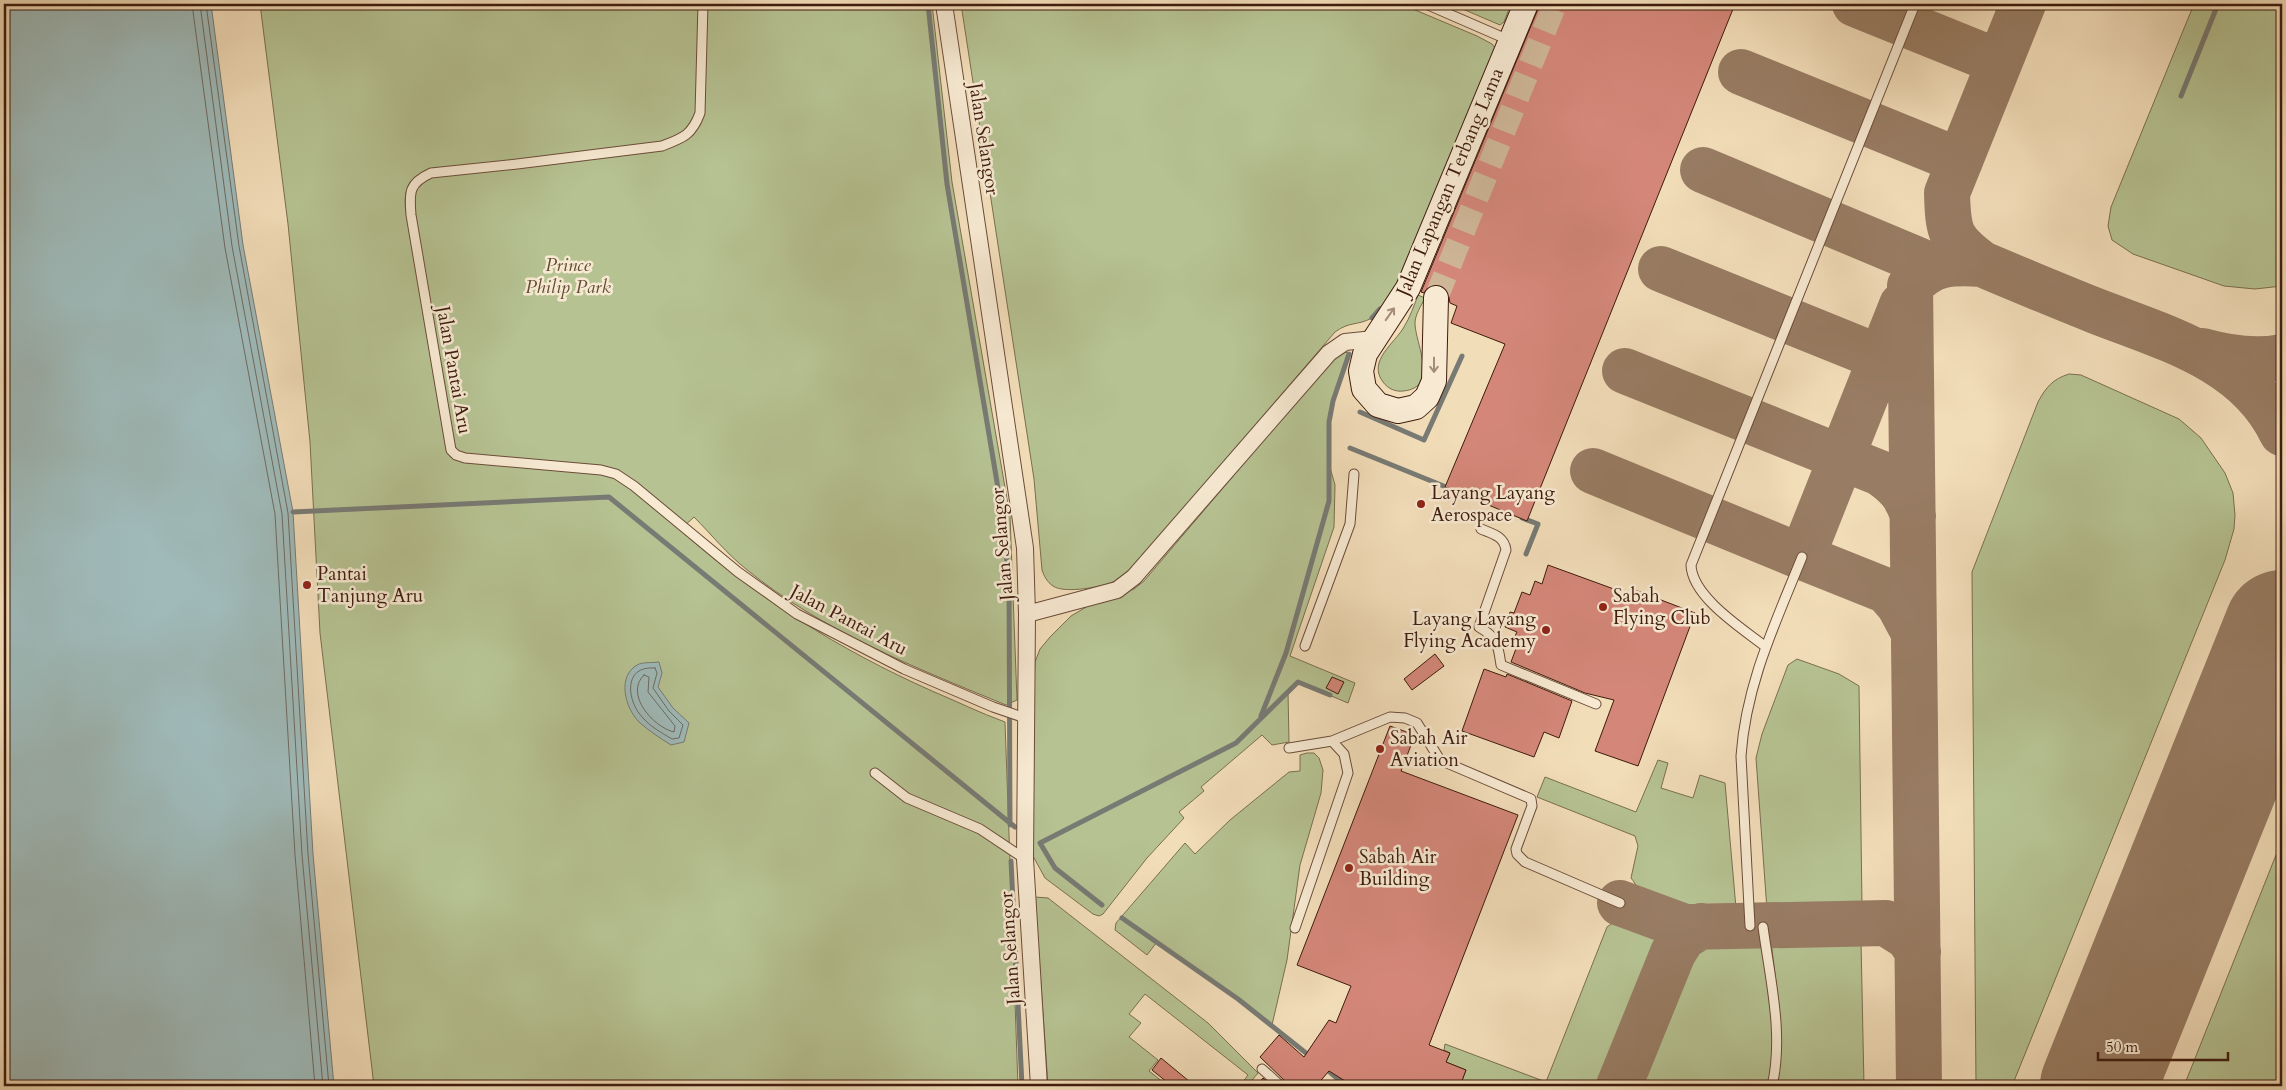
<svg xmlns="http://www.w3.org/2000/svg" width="2286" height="1090" font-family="Cardo,serif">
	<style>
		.green { fill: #b6c292; stroke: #7a6e50 }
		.water { fill: #9fbab9; stroke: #787a74 }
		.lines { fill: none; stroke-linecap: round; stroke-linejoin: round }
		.shore { stroke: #6e6a63; stroke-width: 1 }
		.stream { stroke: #787a74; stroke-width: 5 }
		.taxiway { stroke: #987c63; stroke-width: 46 }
		.runway { stroke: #987c63; stroke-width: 116 }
		.building { fill: #d48779; stroke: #3e1b0d }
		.secondary-tunnel { stroke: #ceb697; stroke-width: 24; stroke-dasharray: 24 12; stroke-linecap: butt }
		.lane-casing { stroke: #6b4c38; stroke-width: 11 }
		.street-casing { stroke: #6b4c38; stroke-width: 18 }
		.secondary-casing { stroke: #3e1b0d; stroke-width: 26 }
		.lane { stroke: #f7e9d2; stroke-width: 9 }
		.street { stroke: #f7e9d2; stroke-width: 16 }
		.secondary { stroke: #f7e9d2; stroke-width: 24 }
		.oneway { stroke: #a48c79 }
		.poi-dot { fill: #8f2418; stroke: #f7e9d2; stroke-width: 2 }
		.labels { text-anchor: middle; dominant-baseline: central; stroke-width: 5; stroke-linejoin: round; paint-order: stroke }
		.street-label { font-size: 19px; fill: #3e1b0d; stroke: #f7e9d2 }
		.park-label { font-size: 19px; font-style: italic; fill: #624d35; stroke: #f7e9d2 }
		.poi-label { font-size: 19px; fill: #3e1b0d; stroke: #f7e9d2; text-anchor: start }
	</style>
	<rect width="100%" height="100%" fill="#f2ddb9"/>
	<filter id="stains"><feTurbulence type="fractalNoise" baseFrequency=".004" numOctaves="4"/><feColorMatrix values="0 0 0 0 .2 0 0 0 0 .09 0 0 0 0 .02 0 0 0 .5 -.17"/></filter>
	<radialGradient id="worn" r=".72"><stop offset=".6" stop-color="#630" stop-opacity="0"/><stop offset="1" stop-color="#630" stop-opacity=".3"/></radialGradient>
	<path class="green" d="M260 4H932L952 182 1010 516 1017 700 1006 705C916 668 822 631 746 569 727 554 711 534 694 517L680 530C757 598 838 649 932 691 956 701 980 713 1005 722L1018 1086H374L320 633 310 442 288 224Z
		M961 4H1401L1477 36 1492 44 1496 49 1396 287C1390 296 1382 313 1372 318 1357 326 1350 321 1335 332L1134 566C1128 571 1122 576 1115 581 1103 587 1064 594 1053 586 1047 582 1044 576 1042 570L1034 479Z
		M1451 4H1511L1504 22 1500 25Z
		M2194 4H2282V286L2255 289 2224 286 2133 254 2112 240 2108 226 2111 207Z
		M1418 295 1425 298C1421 306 1415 315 1415 323 1415 343 1440 388 1403 391 1396 392 1388 389 1383 382 1367 361 1395 343 1404 327 1410 317 1414 306 1418 295Z
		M1344 351 1349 354 1333 401 1329 422V464L1335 485 1334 527 1290 656 1355 683 1348 703 1298 682 1288 692 1289 742 1272 745 1262 735 1201 787 1204 791 1179 812 1184 818 1147 858 1103 914 1099 916 1093 914 1045 878 1033 856 1032 721 1035 662 1040 649 1050 637 1071 616 1088 606 1134 589 1144 581 1330 362Z
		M2069 374 2081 375 2179 419 2201 438 2225 473 2233 493 2235 515 2234 529 2225 560 2012 1086H1976L1972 572 2038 402C2046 387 2053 379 2069 374Z
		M1797 659 1839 674 1859 686 1862 906 1844 909 1767 910 1756 758 1762 734 1788 665Z
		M1307 753H1314L1319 758 1323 770 1321 793 1300 865 1287 960 1272 1025 1157 942 1147 955 1115 930 1116 923 1185 843 1195 854 1230 820 1289 772 1300 771V755Z
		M1658 760 1668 763 1661 788 1693 798 1700 775 1725 783 1736 908C1708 911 1663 910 1640 890 1636 887 1634 881 1631 878L1638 846 1635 836 1537 797 1545 777 1636 812Z
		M2282 840V1086H2184Z
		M1035 897 1048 898 1208 1023 1258 1073 1247 1086H1240L1248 1075 1145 994 1129 1014 1141 1023 1129 1037 1158 1060 1149 1071 1168 1086H1048Z
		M1629 921 1646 924 1658 931 1660 942 1649 974 1603 1086H1460L1466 1070 1446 1062 1450 1053 1444 1050 1445 1044 1546 1082 1607 927 1614 922Z
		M1703 940 1762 941C1767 988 1780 1039 1769 1086H1633L1683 959 1691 946Z
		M1771 940 1861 941 1864 1086H1775C1786 1038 1776 989 1771 940Z"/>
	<path class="water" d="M4 4H211L243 245 293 512 313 854 334 1086H4Z
		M659 662 662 673 658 687 673 708 689 723 684 742 671 745C660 738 649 731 639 722 625 708 616 675 639 664 644 662 653 663 659 662Z"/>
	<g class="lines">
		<path class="shore" d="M192 4 225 248 275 514 295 855 315 1086
			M200 4 232 246 282 514 302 855 323 1086
			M206 4 239 246 288 513 308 854 329 1086
			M655 668 657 673 653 688 669 711 683 725 679 738 672 739C662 733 651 727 643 718 627 702 622 665 655 668Z
			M644 675 649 677 648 692 675 726 674 732C653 727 624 694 644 675Z"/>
		<path class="stream" d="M928 4 947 184 997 482 1009 578 1010 825
			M2181 96 2218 4
			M1372 318 1380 309
			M1360 412 1424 440 1462 356
			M1350 448 1451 489
			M293 512 609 497 1015 827
			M1522 518 1538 524 1526 554
			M1261 716 1286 653 1329 501V422L1333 401 1349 354
			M1011 861 1022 1086
			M1102 905 1055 868 1040 843 1236 743 1298 682 1330 695
			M1122 918 1238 999 1311 1057
			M1324 1067 1346 1086"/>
		<path class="taxiway" d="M1855 4 1999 62
			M2023 4 1947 193C1948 233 1950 240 1982 264 2020 280 2058 296 2096 311 2165 338 2247 359 2282 433
			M1741 72 1960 161
			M1703 170 1920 261
			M1661 269 1881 358 1903 379
			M2202 351C2227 358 2256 362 2282 357
			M1625 371 1880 473C1898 485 1907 496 1913 516
			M1593 471 1802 557 1902 305
			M1802 557 1887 591 1899 605 1914 633
			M1620 903 1685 927 1886 923 1908 937 1918 952
			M1619 1086 1673 953 1683 937 1701 926
			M1919 1086 1910 286C1932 262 1951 262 1982 264"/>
		<path class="runway" d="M2098 1086 2282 628"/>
	</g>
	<path class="building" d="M1540 4H1735L1527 521 1445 487 1505 344 1451 323 1457 306 1450 303 1448 292 1444 287 1436 284 1429 286 1424 293 1421 292Z
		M1548 565 1633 596 1635 590 1695 613 1638 766 1595 751 1614 700 1585 693 1511 662 1520 638 1515 636 1517 632 1505 627 1510 612 1514 613 1522 592 1530 595 1535 581 1542 584Z
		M1435 654 1444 666 1412 690 1404 679Z
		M1484 669 1506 677 1507 674 1572 701 1559 738 1544 732 1534 757 1462 731Z
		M1332 677 1344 682 1338 694 1326 688Z
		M1390 726 1415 735 1401 771 1518 815 1429 1045 1450 1053 1446 1062 1466 1070 1460 1086H1353L1329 1071 1316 1086H1287L1285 1081 1260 1057 1279 1035 1304 1057 1329 1020 1336 1023 1351 986 1297 965Z
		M1161 1058 1195 1086H1172L1152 1070Z
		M1263 1078 1272 1086H1256Z"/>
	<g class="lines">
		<path class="secondary-tunnel" d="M1436 298 1555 4"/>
		<defs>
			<path id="lane" d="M703 4 700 113C692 135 683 138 662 146L517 164 431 173C409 183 409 192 411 215L451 450 456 455 465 458 601 470 616 474 634 486 738 572 797 614 904 669 993 707 1025 718
				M1426 4 1511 41
				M1481 529C1493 534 1504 536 1506 550L1479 627C1498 638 1498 645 1501 665L1596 704
				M1305 646 1350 524 1354 474
				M1766 647C1743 629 1692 597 1691 565L1915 4
				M1332 741 1390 717 1405 718 1417 723 1440 760 1531 799 1532 806 1516 849 1517 854 1525 862 1620 903
				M1289 748 1332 741 1344 754 1348 773 1295 928
				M875 773 907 798 980 829 1025 859
				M1750 926 1741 756C1746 684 1775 624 1802 557
				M1763 927C1770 979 1784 1035 1772 1086
				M1262 1069 1281 1086"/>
			<path id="street" d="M944 4 1025 548 1027 614 1025 859 1039 1086
				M1027 614 1117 590 1134 577 1329 353 1345 342 1374 339"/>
			<path id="secondary" d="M1436 298 1434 381 1427 397 1416 407 1398 411 1378 405 1364 389 1361 371 1365 354 1408 288 1526 4"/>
		</defs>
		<use href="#lane" class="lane-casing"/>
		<use href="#street" class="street-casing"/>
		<use href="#secondary" class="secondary-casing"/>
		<use href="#lane" class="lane"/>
		<use href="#street" class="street"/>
		<use href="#secondary" class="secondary"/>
	</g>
	<defs><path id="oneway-shaft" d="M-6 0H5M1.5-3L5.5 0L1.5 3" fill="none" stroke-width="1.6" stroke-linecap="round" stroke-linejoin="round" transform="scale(1.25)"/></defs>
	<g class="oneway">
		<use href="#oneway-shaft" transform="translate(1390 314) rotate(-55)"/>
		<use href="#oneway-shaft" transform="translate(1434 365) rotate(90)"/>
	</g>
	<g class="poi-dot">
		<circle cx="1421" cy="504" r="5"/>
		<circle cx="307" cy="585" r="5"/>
		<circle cx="1603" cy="607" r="5"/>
		<circle cx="1546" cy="630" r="5"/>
		<circle cx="1380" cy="749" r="5"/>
		<circle cx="1349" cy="868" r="5"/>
	</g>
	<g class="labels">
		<g class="street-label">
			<text transform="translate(984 139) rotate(81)">Jalan Selangor</text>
			<text transform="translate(1450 182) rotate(-67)">Jalan Lapangan Terbang Lama</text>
			<text transform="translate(454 370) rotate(80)">Jalan Pantai Aru</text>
			<text transform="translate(1002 544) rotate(-95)">Jalan Selangor</text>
			<text transform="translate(849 620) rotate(28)">Jalan Pantai Aru</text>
			<text transform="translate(1010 948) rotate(-94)">Jalan Selangor</text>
		</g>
		<g class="park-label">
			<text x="568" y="265">Prince<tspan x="568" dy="22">Philip Park</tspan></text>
		</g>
		<g class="poi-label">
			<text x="1431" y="493">Layang Layang<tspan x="1431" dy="22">Aerospace</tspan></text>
			<text x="317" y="574">Pantai<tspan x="317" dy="22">Tanjung Aru</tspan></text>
			<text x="1613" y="596">Sabah<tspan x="1613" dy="22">Flying Club</tspan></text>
			<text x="1536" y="619" text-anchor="end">Layang Layang<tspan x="1536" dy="22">Flying Academy</tspan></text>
			<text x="1390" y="738">Sabah Air<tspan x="1390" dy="22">Aviation</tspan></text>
			<text x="1359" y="857">Sabah Air<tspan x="1359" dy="22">Building</tspan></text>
		</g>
	</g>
	<rect width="2286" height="1090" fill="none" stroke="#f2ddb9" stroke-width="20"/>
	<rect x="5" y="5" width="2276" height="1080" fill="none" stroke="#3e1b0d" stroke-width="2.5"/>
	<rect x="10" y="10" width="2266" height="1070" fill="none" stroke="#3e1b0d"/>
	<path d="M2098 1052v8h130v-8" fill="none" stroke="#3e1b0d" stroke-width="2.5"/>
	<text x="2106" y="1052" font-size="15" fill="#3e1b0d" stroke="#f7e9d2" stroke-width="4" paint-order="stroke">50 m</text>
	<rect width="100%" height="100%" filter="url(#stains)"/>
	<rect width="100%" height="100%" fill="url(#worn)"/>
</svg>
